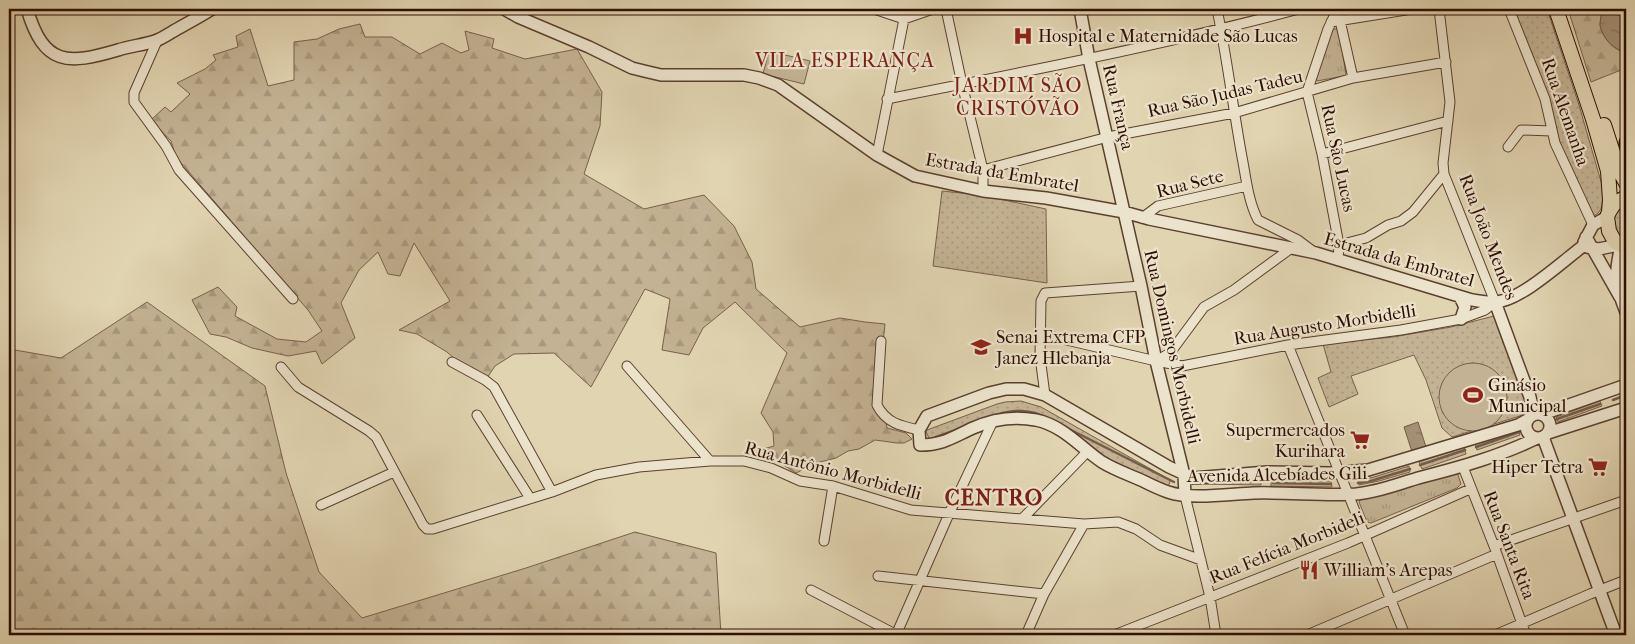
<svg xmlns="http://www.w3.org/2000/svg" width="1635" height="644" font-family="'IM FELL French Canon',serif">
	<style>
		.grass { fill: url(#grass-dots); stroke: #78604a }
		.forest { fill: url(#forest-firs); stroke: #78604a }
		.park { fill: url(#park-tufts); stroke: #78604a }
		.pitch { fill: #c3b293; stroke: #78604a }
		.water { fill: url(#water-ripples); stroke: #755c48 }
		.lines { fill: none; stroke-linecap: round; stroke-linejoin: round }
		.stream { stroke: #755c48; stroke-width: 2.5 }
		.minor-casing { stroke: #5b3f2e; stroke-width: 11 }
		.tertiary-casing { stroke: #5b3f2e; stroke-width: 14 }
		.secondary-casing { stroke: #2e0d02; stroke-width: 15 }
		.primary-casing { stroke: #2e0d02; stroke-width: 16 }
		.minor { stroke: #ece3cc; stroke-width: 9 }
		.tertiary { stroke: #ece3cc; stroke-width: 11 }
		.secondary { stroke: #ece3cc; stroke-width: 12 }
		.primary { stroke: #e1d4b1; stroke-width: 14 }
		.labels { text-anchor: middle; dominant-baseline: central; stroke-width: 4.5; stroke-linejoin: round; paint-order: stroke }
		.poi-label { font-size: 18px; fill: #2e0d02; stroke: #ece3cc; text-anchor: start }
		.street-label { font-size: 18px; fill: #2e0d02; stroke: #ece3cc }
		.quarter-label { font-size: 20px; letter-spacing: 1px; fill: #7a1f14; stroke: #ece3cc }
		.district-label { font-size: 22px; font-weight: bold; letter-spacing: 1px; fill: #7a1f14; stroke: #ece3cc }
	</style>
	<defs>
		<pattern id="grass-dots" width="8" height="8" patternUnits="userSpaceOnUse" patternTransform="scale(1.25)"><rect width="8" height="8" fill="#c3b293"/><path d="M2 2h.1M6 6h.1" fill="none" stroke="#a8987d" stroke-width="1.8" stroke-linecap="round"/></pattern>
		<pattern id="forest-firs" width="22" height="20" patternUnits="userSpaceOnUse" patternTransform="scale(1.25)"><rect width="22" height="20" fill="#c3b293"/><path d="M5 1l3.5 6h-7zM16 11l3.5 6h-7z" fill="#a8987d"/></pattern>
		<pattern id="park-tufts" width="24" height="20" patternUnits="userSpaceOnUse" patternTransform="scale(1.25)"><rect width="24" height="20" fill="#c3b293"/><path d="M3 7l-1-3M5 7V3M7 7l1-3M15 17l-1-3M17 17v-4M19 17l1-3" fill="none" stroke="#a8987d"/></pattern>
		<pattern id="water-ripples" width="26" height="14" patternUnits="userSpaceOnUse" patternTransform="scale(1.25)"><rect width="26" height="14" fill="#a49076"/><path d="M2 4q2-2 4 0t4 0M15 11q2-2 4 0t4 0" fill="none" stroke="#86745f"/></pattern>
	</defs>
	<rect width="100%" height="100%" fill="#e1d4b1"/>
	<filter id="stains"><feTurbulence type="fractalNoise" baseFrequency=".004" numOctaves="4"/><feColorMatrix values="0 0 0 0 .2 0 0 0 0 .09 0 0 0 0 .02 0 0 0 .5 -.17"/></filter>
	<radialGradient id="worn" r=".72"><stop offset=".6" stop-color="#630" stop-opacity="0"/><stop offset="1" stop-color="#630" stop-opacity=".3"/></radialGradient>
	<path class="grass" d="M1514 9H1547L1579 105 1602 185C1603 195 1605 214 1592 216L1588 213 1555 130 1547 96Z
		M942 191 981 195 1046 209 1047 283 933 266Z
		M1626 201V243L1622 242 1611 221 1612 214Z
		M1494 316 1528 410 1520 416 1452 437 1442 428 1426 380 1414 355 1351 376 1358 394 1329 407 1318 378 1331 372 1323 344 1393 337 1451 327Z
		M1021 401 1041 407 1170 480V482L1167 489 1126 472 1033 414 931 442 926 432 927 430 997 404 1005 402Z
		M1600 401 1602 406 1558 422 1556 417Z
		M1518 429 1520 435 1477 450 1475 443Z
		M1464 447 1466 454 1422 469 1419 462Z
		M1409 466 1410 472 1379 481 1359 485 1358 481 1374 477Z
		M1197 480H1261V485L1197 484Z
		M1271 480 1331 481 1332 487 1271 486Z"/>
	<path class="forest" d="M1568 9H1602C1602 14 1600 20 1600 25 1603 39 1613 49 1626 53V68L1591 82Z
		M360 24 365 37H392L420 54 442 43 461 53 469 50 465 31 494 39 492 48 525 59 577 49 602 92 600 126 584 174 644 209 704 195 734 226 752 262 756 289 800 327 840 318 865 322 885 324 877 402 885 416 887 428 906 433 912 439 904 443H897L875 440 859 449 848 451 836 458 816 463 796 473 760 450 774 446 773 432 761 413 787 353 735 302 703 328 689 355 662 350 670 299 645 289 591 387 554 353 514 354 495 366 487 378 457 361 447 352 417 334 399 330 450 301 414 243 400 276 388 274 378 252 359 270 341 303 355 338 322 364 316 351 288 356 252 348 226 337 210 334 192 300 218 287 237 307 235 316 277 339 306 342 322 331 308 310 176 157 171 141 151 120 165 107 171 112 190 94 177 83 205 69 216 60 213 55 238 47 236 36 250 29 268 86 294 80V42L317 39 339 29Z
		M147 302 265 386 286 473 319 572 362 618 526 568 635 532 716 553 721 635H9V349L61 358Z"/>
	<path class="park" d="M1334 29H1337L1339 31 1346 74 1344 76 1317 81 1316 76 1332 31Z
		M1457 472 1461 484 1457 488 1371 523 1367 522 1359 502 1361 499 1390 492Z"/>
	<path class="pitch" d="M769 51 810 61 804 84 763 74Z
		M1439 397a34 34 0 1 1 68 0a34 34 0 1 1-68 0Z"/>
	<path class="water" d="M1602 9H1621L1626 18V53C1613 49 1603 39 1600 25 1600 20 1602 14 1602 9Z
		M1418 422 1427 450 1413 455 1404 427Z"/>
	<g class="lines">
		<path class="stream" d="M1613 400 1626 395
			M996 415C1015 409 1030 409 1048 418
			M1557 419 1600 404
			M1067 428 1174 482
			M936 437 956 430
			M1476 447 1519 432
			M1420 465 1465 450
			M1213 482H1260
			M1273 483 1331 484
			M1358 483 1371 481 1410 469"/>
		<defs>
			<path id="minor" d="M874 9 904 19 933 9
				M946 9 962 84 983 170V191
				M1217 9C1227 58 1233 108 1242 157 1246 177 1248 201 1258 220L1298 240 1314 252
				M1509 9 1545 99 1555 143 1593 225
				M1339 16 1353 78
				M1331 22 1412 9
				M157 41 134 93V102L166 146 179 170 293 299
				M1307 92 1322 154 1339 245 1338 260
				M1307 92 1328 29 1337 10
				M887 99C1025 72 1163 45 1299 9
				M1508 147 1521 130 1552 131
				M1322 154 1448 121
				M877 155 906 9
				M983 170 1108 137 1234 113 1353 78 1446 62
				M1142 218 1158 206 1247 186
				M1339 245 1366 238 1388 225 1401 221 1413 212 1444 174
				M1041 334 1156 361 1182 366 1288 345 1401 330 1461 319 1485 310 1495 302 1444 174 1443 163 1450 102 1439 9
				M881 341 877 405C886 423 901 426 919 430
				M1288 345 1405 635
				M1156 361 1170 353 1204 307 1234 290 1290 249
				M452 362 485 380 494 387 552 492
				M627 366 710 461
				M281 367 298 387 369 431 376 437 423 525 427 529H433L552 492 596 475 639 467 710 461H744L771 468 800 481 833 486 911 510 1084 524 1118 522 1136 529 1160 545 1201 560
				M1045 395 1040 357 1041 301 1045 293 1141 286
				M477 415 530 498
				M1463 467 1494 546 1526 635
				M1185 496 1210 597 1216 635
				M321 505 394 472
				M1023 518 1088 451
				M824 541 833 486
				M1494 546 1626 500
				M878 576 1044 594
				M811 590 897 635
				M896 635 949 514 993 421
				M1026 635 1044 594 1084 524
				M1114 635 1348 543 1470 489
				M1307 635 1497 554
				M1495 635 1590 594 1626 580"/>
			<path id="tertiary" d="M27 9C44 66 67 65 118 50 130 46 143 45 155 41 161 39 167 35 172 32 186 24 199 17 212 9
				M504 9 518 17 589 47 632 68 644 71 661 75H744L759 78 778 85 877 155 915 176 983 191 1046 198 1124 212 1149 219 1316 253 1472 300C1479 301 1487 303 1495 302 1520 301 1562 262 1583 246
				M1080 9 1089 59 1141 286 1156 361 1184 475 1185 496
				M1586 237 1620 297
				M1584 242 1593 225 1607 217
				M1621 246C1614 275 1615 285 1626 312
				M1587 247 1599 249 1618 245
				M1460 297 1465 307 1461 319
				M1495 302 1530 397 1534 414
				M1526 426a12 12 0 1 1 24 0a12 12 0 1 1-24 0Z
				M1543 414 1626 385
				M1527 420 1518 425 1368 470 1330 473 1267 472 1193 478 1169 467 1045 395 1024 389H1006L989 393 927 416 919 430 920 445C943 445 953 437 973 428 993 419 1015 416 1036 420 1064 426 1080 447 1102 462 1115 470 1130 475 1143 481 1151 485 1159 489 1168 492 1191 500 1229 494 1254 493 1288 492 1323 496 1356 494 1379 492 1400 483 1422 477 1461 467 1500 456 1537 438
				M1548 433 1626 408
				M1543 437 1616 635"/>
			<path id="secondary" d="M1626 142V145"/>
			<path id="primary" d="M1556 9 1593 119 1608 171 1610 200 1609 212 1607 217 1609 231 1615 242 1626 248
				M1604 125 1618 168 1626 183
				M1609 212 1614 204 1626 197"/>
		</defs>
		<use href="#minor" class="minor-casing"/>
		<use href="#tertiary" class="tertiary-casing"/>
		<use href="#secondary" class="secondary-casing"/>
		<use href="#primary" class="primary-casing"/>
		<use href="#minor" class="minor"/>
		<use href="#tertiary" class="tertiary"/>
		<use href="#secondary" class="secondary"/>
		<use href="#primary" class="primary"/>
	</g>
	<defs>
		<symbol id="hospital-bare" viewBox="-9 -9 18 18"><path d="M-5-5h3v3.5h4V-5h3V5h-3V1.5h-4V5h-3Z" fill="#8f2418" stroke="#ece3cc" stroke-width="2.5" paint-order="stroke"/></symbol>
		<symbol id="university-bare" viewBox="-9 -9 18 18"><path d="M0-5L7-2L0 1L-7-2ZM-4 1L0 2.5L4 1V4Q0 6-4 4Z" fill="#8f2418" stroke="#ece3cc" stroke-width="2.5" paint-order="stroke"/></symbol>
		<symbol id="stadium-bare" viewBox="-9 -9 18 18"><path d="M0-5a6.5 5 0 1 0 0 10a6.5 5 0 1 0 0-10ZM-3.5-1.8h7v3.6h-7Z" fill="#8f2418" stroke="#ece3cc" stroke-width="2.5" paint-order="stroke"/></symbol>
		<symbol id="supermarket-bare" viewBox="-9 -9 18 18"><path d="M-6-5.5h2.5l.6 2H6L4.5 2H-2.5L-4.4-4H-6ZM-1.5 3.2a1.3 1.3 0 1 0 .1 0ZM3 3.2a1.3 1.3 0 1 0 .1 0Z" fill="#8f2418" stroke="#ece3cc" stroke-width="2.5" paint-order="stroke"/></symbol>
		<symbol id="restaurant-bare" viewBox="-9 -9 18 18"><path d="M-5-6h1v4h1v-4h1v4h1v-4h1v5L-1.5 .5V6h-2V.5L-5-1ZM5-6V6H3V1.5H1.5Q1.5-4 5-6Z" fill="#8f2418" stroke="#ece3cc" stroke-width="2.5" paint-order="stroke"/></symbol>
	</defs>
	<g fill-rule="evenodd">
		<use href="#hospital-bare" x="1009" y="22" width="28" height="28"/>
		<use href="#university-bare" x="967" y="333" width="28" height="28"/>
		<use href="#stadium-bare" x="1459" y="381" width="28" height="28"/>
		<use href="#supermarket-bare" x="1346" y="426" width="28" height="28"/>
		<use href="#supermarket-bare" x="1584" y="453" width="28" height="28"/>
		<use href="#restaurant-bare" x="1295" y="556" width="28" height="28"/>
	</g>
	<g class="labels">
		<g class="poi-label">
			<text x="1038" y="36">Hospital e Maternidade São Lucas</text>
			<text x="996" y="337">Senai Extrema CFP<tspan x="996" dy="21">Janez Hlebanja</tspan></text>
			<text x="1488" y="385">Ginásio<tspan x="1488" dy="21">Municipal</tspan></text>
			<text x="1345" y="430" text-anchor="end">Supermercados<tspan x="1345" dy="21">Kurihara</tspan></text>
			<text x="1583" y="467" text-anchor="end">Hiper Tetra</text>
			<text x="1324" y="570">William's Arepas</text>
		</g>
		<g class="street-label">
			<text transform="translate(1225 94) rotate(-13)">Rua São Judas Tadeu</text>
			<text transform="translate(1118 107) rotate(77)">Rua França</text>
			<text transform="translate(1565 112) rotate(71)">Rua Alemanha</text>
			<text transform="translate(1338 158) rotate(78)">Rua São Lucas</text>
			<text transform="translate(1002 173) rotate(10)">Estrada da Embratel</text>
			<text transform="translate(1190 184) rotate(-14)">Rua Sete</text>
			<text transform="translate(1488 237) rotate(69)">Rua João Mendes</text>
			<text transform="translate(1399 260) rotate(16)">Estrada da Embratel</text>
			<text transform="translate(1325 325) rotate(-9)">Rua Augusto Morbidelli</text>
			<text transform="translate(1172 347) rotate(77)">Rua Domingos Morbidelli</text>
			<text transform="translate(833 471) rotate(15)">Rua Antônio Morbidelli</text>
			<text transform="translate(1277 475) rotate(-1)">Avenida Alcebíades Gili</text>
			<text transform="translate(1509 545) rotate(69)">Rua Santa Rita</text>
			<text transform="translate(1287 548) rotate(-22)">Rua Felícia Morbideli</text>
		</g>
		<g class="quarter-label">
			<text x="845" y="60">VILA ESPERANÇA</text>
			<text x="1018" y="85">JARDIM SÃO<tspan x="1018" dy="23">CRISTÓVÃO</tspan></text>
		</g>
		<g class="district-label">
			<text x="994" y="498">CENTRO</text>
		</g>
	</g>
	<rect width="1635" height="644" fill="none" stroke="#e1d4b1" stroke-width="30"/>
	<rect x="10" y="10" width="1615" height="624" fill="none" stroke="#2e0d02" stroke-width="2.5"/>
	<rect x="15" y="15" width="1605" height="614" fill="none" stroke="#2e0d02"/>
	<rect width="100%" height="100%" filter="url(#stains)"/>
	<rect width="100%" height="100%" fill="url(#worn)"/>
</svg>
